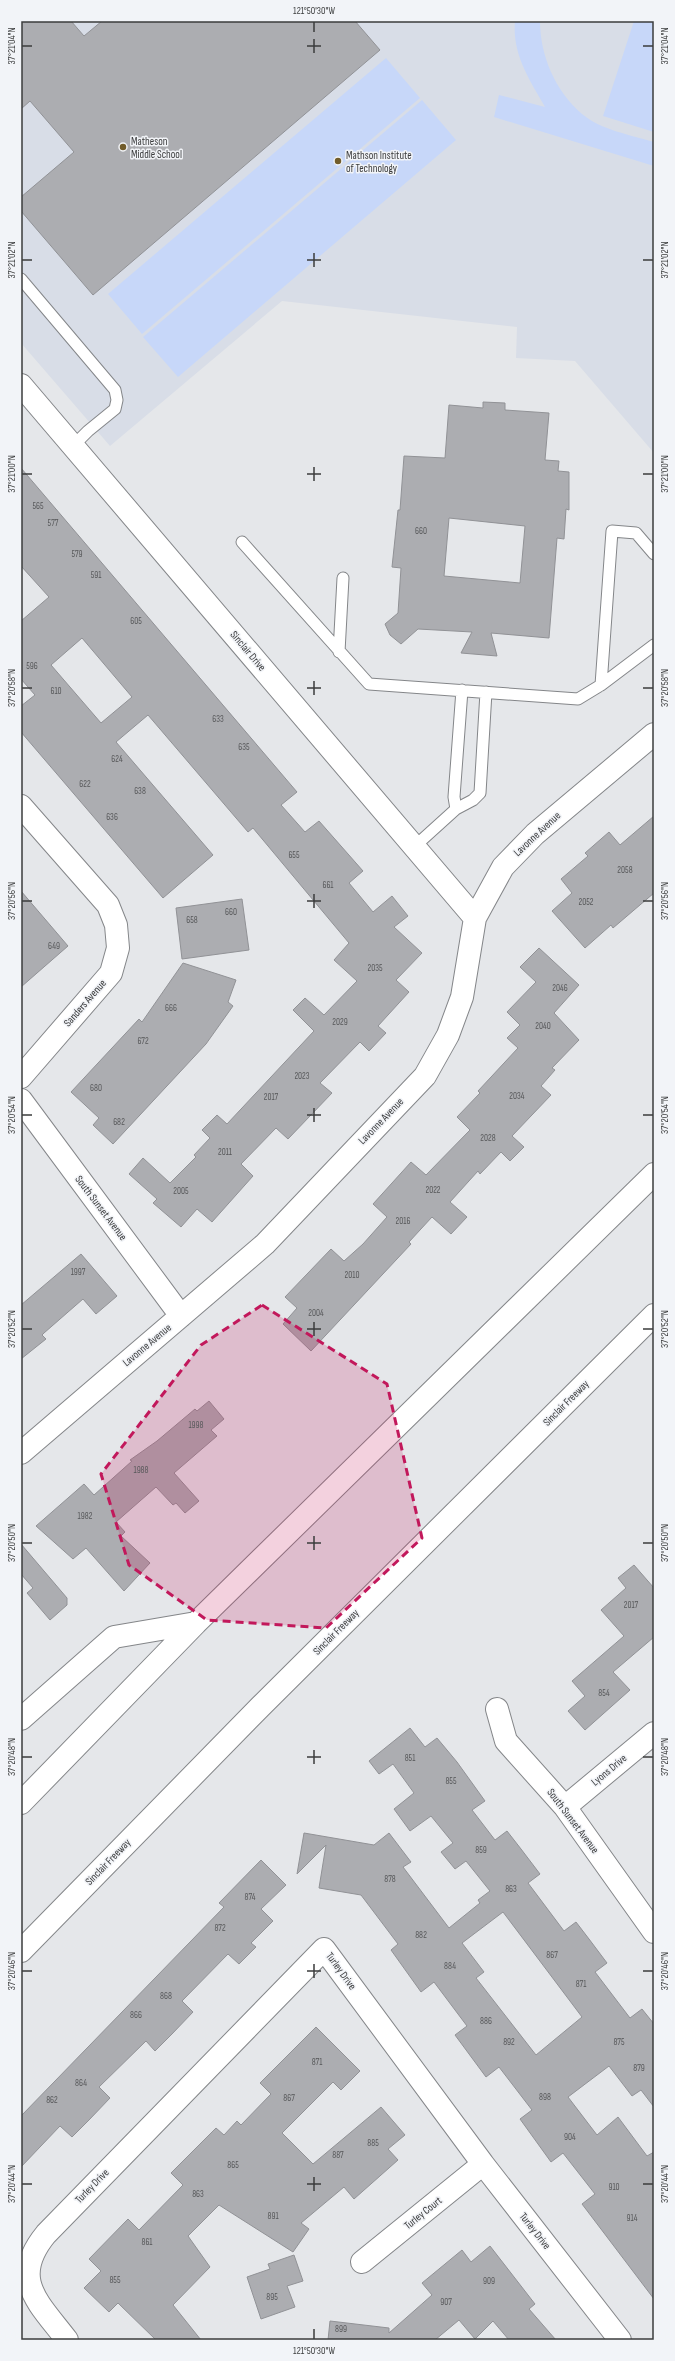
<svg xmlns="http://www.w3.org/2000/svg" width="675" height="2361" font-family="'Sofia Sans Condensed',sans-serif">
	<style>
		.built { fill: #d8dde7 }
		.green { fill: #c7d7f9 }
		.building { fill: #acadb1; stroke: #919296; fill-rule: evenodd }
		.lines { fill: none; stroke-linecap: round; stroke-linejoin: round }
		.service-casing { stroke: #848689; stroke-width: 13 }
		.minor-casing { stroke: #848689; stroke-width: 24 }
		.motorway-casing { stroke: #848689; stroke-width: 24 }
		.service { stroke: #fff; stroke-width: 11 }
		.minor { stroke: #fff; stroke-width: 22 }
		.motorway { stroke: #fff; stroke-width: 22 }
		.marked { fill: #c2185b; fill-opacity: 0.2; stroke: #c2185b; stroke-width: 3; stroke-dasharray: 8 5; stroke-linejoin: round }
		.ticks { fill: none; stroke: #3b3c3d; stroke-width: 1.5 }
		.poi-dot { fill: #715c2b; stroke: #f2f4f8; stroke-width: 1.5 }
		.labels { text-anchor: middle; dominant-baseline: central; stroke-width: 3; stroke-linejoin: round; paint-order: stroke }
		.number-label { font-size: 9px; fill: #57585a }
		.poi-label { font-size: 11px; fill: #3b3c3d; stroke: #f2f4f8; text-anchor: start }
		.street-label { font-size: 11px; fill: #3b3c3d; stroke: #f2f4f8 }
		.neatline { fill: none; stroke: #3b3c3d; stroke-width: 1.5 }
		.ticks-label { font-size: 10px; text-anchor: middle; fill: #3b3c3d }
	</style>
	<rect width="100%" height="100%" fill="#e5e7ea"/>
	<path class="built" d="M21 21H654V453L575 361 516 358 517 327 282 301 110 446 21 343Z"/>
	<path class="green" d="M515 21H540C540 55 555 91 582 114 601 130 631 135 654 142V166L494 117 499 95 545 107C529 79 512 54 515 21Z
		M634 21H654V132L603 116Z
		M386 58 420 98 142 334 108 294Z
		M422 100 456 140 178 377 143 337Z"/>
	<path class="building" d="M21 21H71L84 36 102 21H355L380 50 93 295 21 211V197L74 152 30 101 21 109Z
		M483 402 505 403V410L549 413 545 460 559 461 558 471 569 472V510L566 509 564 539 557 538 549 638 491 633 497 656 461 653 472 632 418 629 401 644 390 635 385 624 398 613 401 568 392 567 398 510H400L404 456 445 458 449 405 483 408ZM449 518 525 526 520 583 444 576Z
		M21 468 297 792 281 805 305 832 319 821 363 871 349 883 373 912 392 896 408 916 394 927 422 953 396 980 409 992 378 1026 386 1033 369 1051 360 1042 320 1083 332 1093 288 1139 276 1128 241 1164 253 1176 212 1222 197 1209 181 1227 153 1203 157 1199 129 1174 143 1158 170 1183 196 1157 194 1155 210 1138 202 1130 217 1115 227 1124 314 1031 293 1010 305 998 324 1015 357 981 334 960 349 943 253 828 248 832 148 715 116 742 213 855 163 898 21 732V706L35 695 21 679V621L49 597 21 566ZM82 638 132 697 101 723 51 665Z
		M654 816V893L613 928 611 925 585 948 552 911 572 893 561 879 588 856 585 853 609 832 620 845Z
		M21 891 68 946 21 987Z
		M242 899 249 950 182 959 176 908Z
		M539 948 579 985 554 1013 579 1040 552 1068 555 1070 541 1086 551 1095 512 1136 524 1147 510 1161 501 1152 480 1174 478 1171 450 1202 467 1217 451 1234 432 1217 409 1242 411 1244 311 1351 283 1324 297 1308 285 1297 331 1249 344 1261 363 1244 387 1217 373 1204 411 1162 426 1175 470 1130 457 1117 480 1093 478 1091 518 1048 507 1038 520 1025 507 1012 536 982 520 967Z
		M183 963 236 980 228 1002 233 1006 206 1044 113 1144 93 1125 99 1118 71 1092 139 1019 142 1022Z
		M81 1254 117 1296 96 1314 83 1299 44 1333 42 1335 46 1339 21 1359V1305Z
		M209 1401 224 1419 211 1430 217 1436 174 1473 199 1501 185 1513 176 1503 173 1505 156 1487 116 1522 125 1532 121 1536 150 1563 124 1591 86 1548 73 1559 36 1526 84 1484 94 1495 132 1461 130 1460 157 1441 195 1409 197 1411Z
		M21 1544 67 1598V1605L50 1620 27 1593 33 1588 21 1574Z
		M634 1565 654 1588V1637L613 1672 630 1690 585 1730 568 1711 585 1696 572 1681 624 1636 601 1610 626 1588 618 1578Z
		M410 1728 425 1747 437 1738 457 1762 485 1801 472 1810 495 1840 507 1831 521 1849 540 1874 528 1883 564 1931 576 1922 589 1939 607 1963 595 1972 630 2018 642 2009 654 2024V2107L641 2090 632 2096 609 2066 568 2097 597 2135 618 2117 647 2156 654 2152V2299L582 2204 595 2194 563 2153 551 2162 520 2119 532 2110 499 2067 486 2077 455 2035 467 2026 434 1982 421 1992 391 1950 398 1944 361 1895 319 1888 326 1845 297 1874 304 1833 374 1845 389 1833 411 1862 403 1867 449 1928 480 1903 478 1900 490 1891 466 1861 455 1869 441 1852 453 1843 431 1816 410 1831 394 1809 414 1793 393 1764 379 1774 369 1761ZM503 1912 582 2017 536 2055 476 1978 484 1972 462 1943Z
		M261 1860 286 1885 261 1909 273 1921 251 1943 256 1947 239 1964 228 1954 182 2001 193 2012 172 2034 155 2051 146 2041 99 2087 110 2098 89 2120 72 2137 60 2126 21 2167V2116L224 1907 219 1903Z
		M316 2027 360 2071 341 2090 333 2082 282 2133 313 2164 381 2107 405 2135 388 2149 398 2160 354 2199 344 2187 301 2223 309 2229 293 2252 219 2205 188 2236 210 2267 173 2305 201 2340H156L118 2303 109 2312 84 2288 101 2271 89 2259 128 2219 139 2230 183 2185 171 2173 216 2128 224 2135 237 2121 241 2125 271 2094 260 2083Z
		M490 2246 535 2304 529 2309 556 2340H509L493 2321 475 2339 459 2320 435 2340H328L330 2321 389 2328V2333L432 2295 422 2283 462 2250 471 2262Z
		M294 2255 303 2281 287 2286 295 2307 261 2319 247 2277 270 2269 268 2264Z"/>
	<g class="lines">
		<defs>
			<path id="service" d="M21 279 115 390 117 400 115 409 88 431 73 446
				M242 542 369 684 578 699 601 685 654 645
				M339 652 343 578
				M601 685 612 531 636 533 654 554
				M456 809 454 797 462 690
				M414 847 456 809 473 800 480 793 486 692"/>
			<path id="minor" d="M21 385 475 918
				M21 806 108 905 116 925 118 948 111 973 21 1077
				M21 1100 181 1316
				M21 1453 265 1244 425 1076 448 1035 462 997 475 918 503 867 535 834 654 734
				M497 1709 506 1741 565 1807 654 1932
				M565 1807 654 1733
				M362 2262 483 2164
				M67 2340C38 2302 9 2279 46 2234L324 1949 483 2164 620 2340"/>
			<path id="motorway" d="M21 1719 114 1637 196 1623
				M21 1803 196 1623 654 1174
				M21 1951 261 1706 654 1315"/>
		</defs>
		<use href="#service" class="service-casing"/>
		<use href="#minor" class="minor-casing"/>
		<use href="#motorway" class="motorway-casing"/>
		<use href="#service" class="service"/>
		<use href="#minor" class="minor"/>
		<use href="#motorway" class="motorway"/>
	</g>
	<path class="marked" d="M262 1305 387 1384 422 1538 326 1628 207 1620 129 1565 101 1474 201 1345Z"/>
	<path class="ticks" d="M314 22V32M314 39V53M22 46H32M307 46H321M643 46H653M314 253V267M22 260H32M307 260H321M643 260H653M314 467V481M22 474H32M307 474H321M643 474H653M314 681V695M22 688H32M307 688H321M643 688H653M314 894V908M22 901H32M307 901H321M643 901H653M314 1108V1122M22 1115H32M307 1115H321M643 1115H653M314 1322V1336M22 1329H32M307 1329H321M643 1329H653M314 1536V1550M22 1543H32M307 1543H321M643 1543H653M314 1750V1764M22 1757H32M307 1757H321M643 1757H653M314 1964V1978M22 1971H32M307 1971H321M643 1971H653M314 2177V2191M22 2184H32M307 2184H321M643 2184H653M314 2329V2339"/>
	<g class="poi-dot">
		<circle cx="123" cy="147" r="4"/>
		<circle cx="338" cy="161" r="4"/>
	</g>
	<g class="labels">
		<g class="number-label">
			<text x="38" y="506">565</text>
			<text x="53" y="523">577</text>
			<text x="421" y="531">660</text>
			<text x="77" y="554">579</text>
			<text x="96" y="575">591</text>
			<text x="136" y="621">605</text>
			<text x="32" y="666">596</text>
			<text x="56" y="691">610</text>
			<text x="218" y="719">633</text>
			<text x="244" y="747">635</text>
			<text x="117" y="759">624</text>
			<text x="85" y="784">622</text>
			<text x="140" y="791">638</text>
			<text x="112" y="817">636</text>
			<text x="294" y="855">655</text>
			<text x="625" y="870">2058</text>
			<text x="328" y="885">661</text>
			<text x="586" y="902">2052</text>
			<text x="231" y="912">660</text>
			<text x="192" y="920">658</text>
			<text x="54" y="946">649</text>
			<text x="375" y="968">2035</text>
			<text x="560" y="988">2046</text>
			<text x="171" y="1008">666</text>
			<text x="340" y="1022">2029</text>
			<text x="543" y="1026">2040</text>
			<text x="143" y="1041">672</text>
			<text x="302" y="1076">2023</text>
			<text x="96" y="1088">680</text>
			<text x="517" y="1096">2034</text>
			<text x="271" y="1097">2017</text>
			<text x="119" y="1122">682</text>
			<text x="488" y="1138">2028</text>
			<text x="225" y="1152">2011</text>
			<text x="433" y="1190">2022</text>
			<text x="181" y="1191">2005</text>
			<text x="403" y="1221">2016</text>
			<text x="78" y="1272">1997</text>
			<text x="352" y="1275">2010</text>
			<text x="316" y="1313">2004</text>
			<text x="196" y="1425">1998</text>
			<text x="141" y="1470">1988</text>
			<text x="85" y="1516">1982</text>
			<text x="631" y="1605">2017</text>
			<text x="604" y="1693">854</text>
			<text x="410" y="1758">851</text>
			<text x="451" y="1781">855</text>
			<text x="481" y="1850">859</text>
			<text x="390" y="1879">878</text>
			<text x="511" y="1889">863</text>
			<text x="250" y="1897">874</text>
			<text x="220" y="1928">872</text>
			<text x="421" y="1935">882</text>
			<text x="552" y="1955">867</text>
			<text x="450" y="1966">884</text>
			<text x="581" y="1984">871</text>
			<text x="166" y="1996">868</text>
			<text x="136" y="2015">866</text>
			<text x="486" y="2021">886</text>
			<text x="509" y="2042">892</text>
			<text x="619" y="2042">875</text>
			<text x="317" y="2062">871</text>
			<text x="639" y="2068">879</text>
			<text x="81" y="2083">864</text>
			<text x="545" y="2097">898</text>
			<text x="289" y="2098">867</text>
			<text x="52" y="2100">862</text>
			<text x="570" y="2137">904</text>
			<text x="373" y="2143">885</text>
			<text x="338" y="2155">887</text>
			<text x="233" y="2165">865</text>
			<text x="614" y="2187">910</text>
			<text x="198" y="2194">863</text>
			<text x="273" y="2216">891</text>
			<text x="632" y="2218">914</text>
			<text x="147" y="2242">861</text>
			<text x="115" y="2280">855</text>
			<text x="489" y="2281">909</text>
			<text x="272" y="2297">895</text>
			<text x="446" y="2302">907</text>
			<text x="341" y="2329">899</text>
		</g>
		<g class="poi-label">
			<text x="131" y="141">Matheson<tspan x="131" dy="13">Middle School</tspan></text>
			<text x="346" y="155">Mathson Institute<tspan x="346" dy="13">of Technology</tspan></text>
		</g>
		<g class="street-label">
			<text transform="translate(248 651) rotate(50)">Sinclair Drive</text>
			<text transform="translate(537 834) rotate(-43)">Lavonne Avenue</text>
			<text transform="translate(85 1003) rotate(-49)">Sanders Avenue</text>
			<text transform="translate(381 1121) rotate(-46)">Lavonne Avenue</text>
			<text transform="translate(101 1208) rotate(53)">South Sunset Avenue</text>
			<text transform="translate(147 1345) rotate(-40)">Lavonne Avenue</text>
			<text transform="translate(566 1403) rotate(-45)">Sinclair Freeway</text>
			<text transform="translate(336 1632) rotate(-45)">Sinclair Freeway</text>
			<text transform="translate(609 1770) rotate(-40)">Lyons Drive</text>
			<text transform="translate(573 1821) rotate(53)">South Sunset Avenue</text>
			<text transform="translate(108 1862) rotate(-46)">Sinclair Freeway</text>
			<text transform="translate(341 1971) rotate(54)">Turley Drive</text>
			<text transform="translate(92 2186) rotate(-46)">Turley Drive</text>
			<text transform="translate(423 2213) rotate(-39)">Turley Court</text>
			<text transform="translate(535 2231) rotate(52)">Turley Drive</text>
		</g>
	</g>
	<rect width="675" height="2361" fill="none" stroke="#f2f4f8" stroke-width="44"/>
	<rect x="22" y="22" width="631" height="2317" class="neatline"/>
	<g class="ticks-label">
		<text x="314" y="14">121°50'30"W</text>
		<text transform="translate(11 46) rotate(-90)" y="4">37°21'04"N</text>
		<text transform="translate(664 46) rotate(-90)" y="4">37°21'04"N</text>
		<text transform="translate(11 260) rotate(-90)" y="4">37°21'02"N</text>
		<text transform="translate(664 260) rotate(-90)" y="4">37°21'02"N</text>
		<text transform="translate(11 474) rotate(-90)" y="4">37°21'00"N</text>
		<text transform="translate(664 474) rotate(-90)" y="4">37°21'00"N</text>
		<text transform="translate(11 688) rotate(-90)" y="4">37°20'58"N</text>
		<text transform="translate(664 688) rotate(-90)" y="4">37°20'58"N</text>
		<text transform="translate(11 901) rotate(-90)" y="4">37°20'56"N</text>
		<text transform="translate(664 901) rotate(-90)" y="4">37°20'56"N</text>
		<text transform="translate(11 1115) rotate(-90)" y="4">37°20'54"N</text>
		<text transform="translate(664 1115) rotate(-90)" y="4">37°20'54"N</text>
		<text transform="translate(11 1329) rotate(-90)" y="4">37°20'52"N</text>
		<text transform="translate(664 1329) rotate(-90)" y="4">37°20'52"N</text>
		<text transform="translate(11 1543) rotate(-90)" y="4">37°20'50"N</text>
		<text transform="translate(664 1543) rotate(-90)" y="4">37°20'50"N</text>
		<text transform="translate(11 1757) rotate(-90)" y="4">37°20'48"N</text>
		<text transform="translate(664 1757) rotate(-90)" y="4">37°20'48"N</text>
		<text transform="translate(11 1971) rotate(-90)" y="4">37°20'46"N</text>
		<text transform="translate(664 1971) rotate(-90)" y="4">37°20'46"N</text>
		<text transform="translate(11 2184) rotate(-90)" y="4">37°20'44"N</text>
		<text transform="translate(664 2184) rotate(-90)" y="4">37°20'44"N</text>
		<text x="314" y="2354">121°50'30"W</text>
	</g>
</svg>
